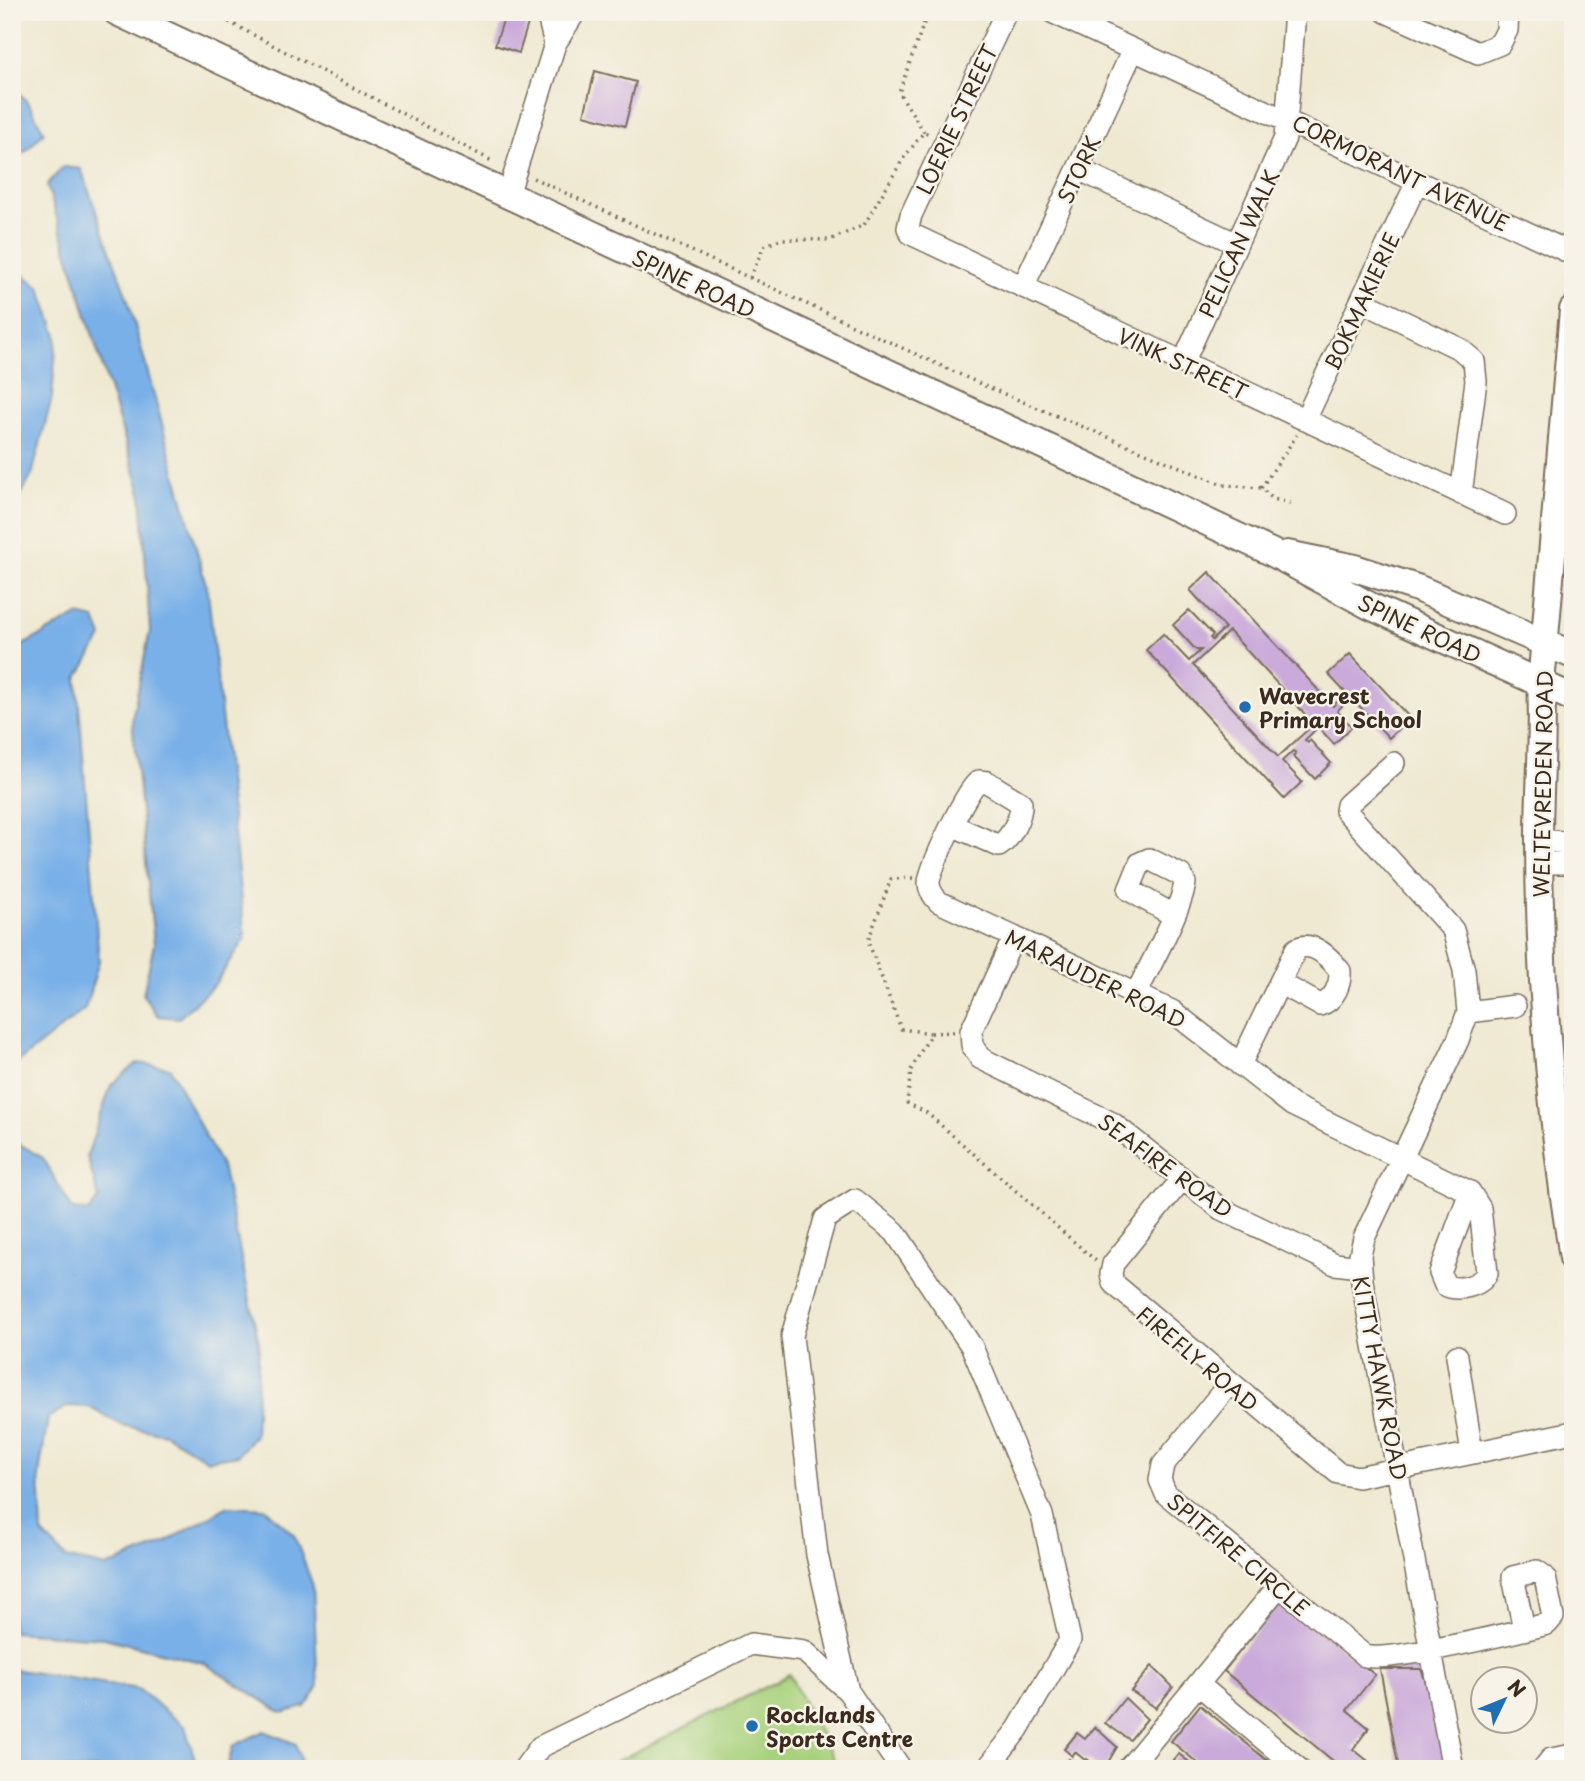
<svg xmlns="http://www.w3.org/2000/svg" width="1585" height="1781" font-family="'Playpen Sans',sans-serif">
	<style>
		.green { fill: #a7d17c; stroke: #717e4d; stroke-width: 2 }
		.water { fill: #79b0e8; stroke: #5a6d83; stroke-width: 2 }
		.building { fill: #caaada; fill-rule: evenodd }
		.lines { fill: none; stroke-linecap: round; stroke-linejoin: round }
		.minor-casing { stroke: #7a6d5d; stroke-width: 24 }
		.major-casing { stroke: #7a6d5d; stroke-width: 30 }
		.path { stroke: #7a6d5d; stroke-width: 3.5; stroke-dasharray: 2 5; stroke-linecap: butt }
		.minor { stroke: #fff; stroke-width: 21 }
		.major { stroke: #fff; stroke-width: 26 }
		.poi-dot { fill: #1f6fb2; stroke: #f7f3e8; stroke-width: 2.5 }
		.labels { text-anchor: middle; dominant-baseline: central; stroke-width: 5; stroke-linejoin: round; paint-order: stroke }
		.street-label { font-size: 21px; fill: #3b2a1e; stroke: #f7f3e8 }
		.poi-label { font-size: 21px; font-weight: bold; fill: #3b2a1e; stroke: #f7f3e8; text-anchor: start }
	</style>
	<rect width="100%" height="100%" fill="#f7f3e8"/>
	<filter id="ink" filterUnits="userSpaceOnUse"><feTurbulence type="fractalNoise" baseFrequency=".0143" numOctaves="2"/><feDisplacementMap in="SourceGraphic" scale="14" xChannelSelector="R" yChannelSelector="G"/><feConvolveMatrix kernelMatrix="1 2 1 2 8 2 1 2 1" color-interpolation-filters="sRGB"/></filter>
	<filter id="wash" filterUnits="userSpaceOnUse"><feTurbulence type="fractalNoise" baseFrequency=".00686" numOctaves="4" result="noise"/><feDisplacementMap in="SourceGraphic" scale="28" xChannelSelector="R" yChannelSelector="G"/><feGaussianBlur stdDeviation="1.57" result="paint"/><feColorMatrix in="noise" values="0 0 0 0 0 0 0 0 0 0 0 0 0 0 0 0 0 1.4 0 .05"/><feComposite in="paint" operator="in"/></filter>
	<g filter="url(#wash)">
		<rect width="100%" height="100%" fill="#efe9d2"/>
		<path class="green" d="M789 1674 839 1769H601L776 1682Z"/>
		<path class="water" d="M12 85 29 104 44 132 24 153 12 148Z
			M63 167 81 169 128 300 208 592 245 938 215 984 179 1018 158 1016 143 995 154 944 132 719 150 630 141 493 47 185Z
			M12 267 40 287 57 336 52 397 32 475 12 511Z
			M78 615 95 619 102 637 77 679 99 961 85 1009 12 1067V651Z
			M137 1063 170 1068 223 1170 259 1344 255 1435 238 1455 208 1460 165 1434 122 1425 89 1407 68 1406 48 1418 39 1474 42 1533 66 1558 106 1567 159 1546 228 1506 265 1508 294 1535 313 1586 318 1688 305 1707 282 1713 204 1663 104 1638 12 1632V1140L43 1158 72 1209 89 1212 99 1198 87 1156 111 1085Z
			M12 1669 138 1689 185 1727 198 1769H12Z
			M264 1731 296 1744 303 1769H227L233 1746Z"/>
		<g id="blocks">
			<path class="building" d="M506 12 529 20 519 53 495 45Z
				M595 71 636 82 625 126 584 115Z
				M1209 572 1333 706 1346 693 1328 674 1350 654 1410 718 1389 738 1351 697 1337 711 1352 727 1334 744 1318 727 1305 740 1308 743 1310 740 1331 763 1315 779 1293 756 1296 753 1293 751 1282 761 1302 782 1284 799 1146 650 1163 634 1189 661 1201 650H1196L1173 625 1189 610 1213 635 1210 638 1212 640 1225 628 1190 590ZM1229 631 1314 724 1278 757 1193 665Z
				M1282 1599 1375 1675 1347 1710 1369 1728 1353 1749 1378 1769H1343L1224 1671Z
				M1152 1666 1173 1687 1156 1708 1131 1691Z
				M1380 1669H1421L1432 1699 1447 1769H1399Z
				M1125 1698 1147 1719 1130 1740 1105 1723Z
				M1200 1705 1264 1758 1278 1769H1205L1171 1741Z
				M1095 1727 1117 1747 1104 1769H1100L1087 1759 1086 1761 1075 1752 1072 1756 1064 1749 1077 1733 1085 1739Z
				M1179 1754 1194 1766 1197 1769H1166Z
				M1069 1759 1079 1767 1078 1769H1060Z"/>
		</g>
	</g>
	<g filter="url(#ink)">
		<use href="#blocks" fill-opacity="0" stroke="#7a6d5d" stroke-width="2"/>
		<g class="lines">
			<defs>
				<path id="minor" d="M547 12 555 44
					M1006 12 911 215 908 228 911 234 1505 514
					M1052 12 1573 254
					M1386 12 1478 53 1500 44 1507 30 1508 12
					M1078 169 1237 244
					M508 195 555 44 575 12
					M1023 287 1133 50
					M1361 301 1460 349 1474 361 1476 381 1461 494
					M1183 363 1285 138 1295 12
					M1305 420 1417 182
					M1553 542 1573 544
					M1394 763 1347 805 1346 811 1453 930 1464 970 1468 1012
					M952 825 999 846C1010 839 1022 817 1021 803L987 782 979 781C967 788 929 869 929 883 929 891 934 897 939 902L1172 1011 1292 1105 1470 1192 1480 1208 1487 1273C1481 1286 1458 1292 1445 1285L1440 1273 1470 1192
					M1539 840 1573 843
					M1540 863H1573
					M1014 937 971 1031 972 1045 980 1058 1112 1123 1221 1209 1335 1264 1360 1267
					M1136 994C1149 967 1181 910 1185 883L1181 875 1149 859 1140 863 1129 890 1173 915
					M1240 1065 1296 949C1313 940 1330 958 1340 971 1341 984 1334 1001 1320 1005L1280 983
					M1182 1179 1113 1264 1111 1274 1113 1283 1338 1473 1358 1477 1573 1432
					M1457 1356 1472 1453
					M1229 1384 1163 1465 1160 1480 1166 1494 1365 1656C1390 1663 1515 1632 1547 1624L1553 1617 1545 1577 1537 1571 1513 1577 1524 1629
					M1198 1684 1299 1769
					M848 1691 817 1555 792 1336 825 1219 855 1200 895 1232 972 1347 1042 1515 1070 1640 1018 1729 987 1769
					M524 1769 540 1747 751 1644 804 1651 848 1691 901 1769
					M1128 1769 1278 1587
					M1453 1769 1362 1281 1360 1255 1364 1238 1458 1040 1468 1012 1515 1006
					M1543 1769 1551 1759 1573 1755"/>
				<path id="major" d="M117 12 1271 552 1370 606 1573 698
					M1573 310 1541 684C1544 736 1539 787 1539 838 1539 978 1551 1120 1573 1258
					M1287 554 1355 568 1417 588 1573 655"/>
			</defs>
			<use href="#minor" class="minor-casing"/>
			<use href="#major" class="major-casing"/>
			<path class="path" d="M210 12 492 161
				M924 132 899 92 928 12
				M533 178 985 386 1223 485 1261 488 1273 499 1290 503
				M750 278 764 246 781 239 830 240 864 225 903 159 924 132 931 135
				M1261 488 1297 435
				M913 878 891 879 868 941 901 1029 931 1033
				M954 1032 931 1033 911 1070 907 1103 927 1113 1096 1261"/>
			<use href="#minor" class="minor"/>
			<use href="#major" class="major"/>
		</g>
	</g>
	<g class="poi-dot">
		<circle cx="1245" cy="707" r="7"/>
		<circle cx="752" cy="1726" r="7"/>
	</g>
	<g class="labels">
		<g class="street-label">
			<text transform="translate(956 119) rotate(-65)">LOERIE STREET</text>
			<text transform="translate(1078 169) rotate(-65)">STORK</text>
			<text transform="translate(1401 172) rotate(26)">CORMORANT AVENUE</text>
			<text transform="translate(1238 243) rotate(-65)">PELICAN WALK</text>
			<text transform="translate(694 283) rotate(25)">SPINE ROAD</text>
			<text transform="translate(1361 301) rotate(-65)">BOKMAKIERIE</text>
			<text transform="translate(1183 363) rotate(25)">VINK STREET</text>
			<text transform="translate(1420 628) rotate(25)">SPINE ROAD</text>
			<text transform="translate(1542 784) rotate(-89)">WELTEVREDEN ROAD</text>
			<text transform="translate(1096 978) rotate(26)">MARAUDER ROAD</text>
			<text transform="translate(1166 1165) rotate(36)">SEAFIRE ROAD</text>
			<text transform="translate(1198 1358) rotate(40)">FIREFLY ROAD</text>
			<text transform="translate(1381 1378) rotate(79)">KITTY HAWK ROAD</text>
			<text transform="translate(1239 1554) rotate(40)">SPITFIRE CIRCLE</text>
		</g>
		<g class="poi-label">
			<text x="1259" y="695">Wavecrest<tspan x="1259" dy="24">Primary School</tspan></text>
			<text x="766" y="1714">Rocklands<tspan x="766" dy="24">Sports Centre</tspan></text>
		</g>
	</g>
	<rect width="1585" height="1781" fill="none" stroke="#f7f3e8" stroke-width="42"/>
	<g transform="translate(1504 1700) rotate(47)"><circle r="33" fill="#f7f3e8" stroke="#aca397" stroke-width="2"/>
	<path d="M0-5L12 26L0 18L-12 26Z" fill="#1f6fb2"/>
	<text y="-10" font-size="19" font-weight="bold" text-anchor="middle" fill="#3b2a1e">N</text>
	</g>
</svg>
